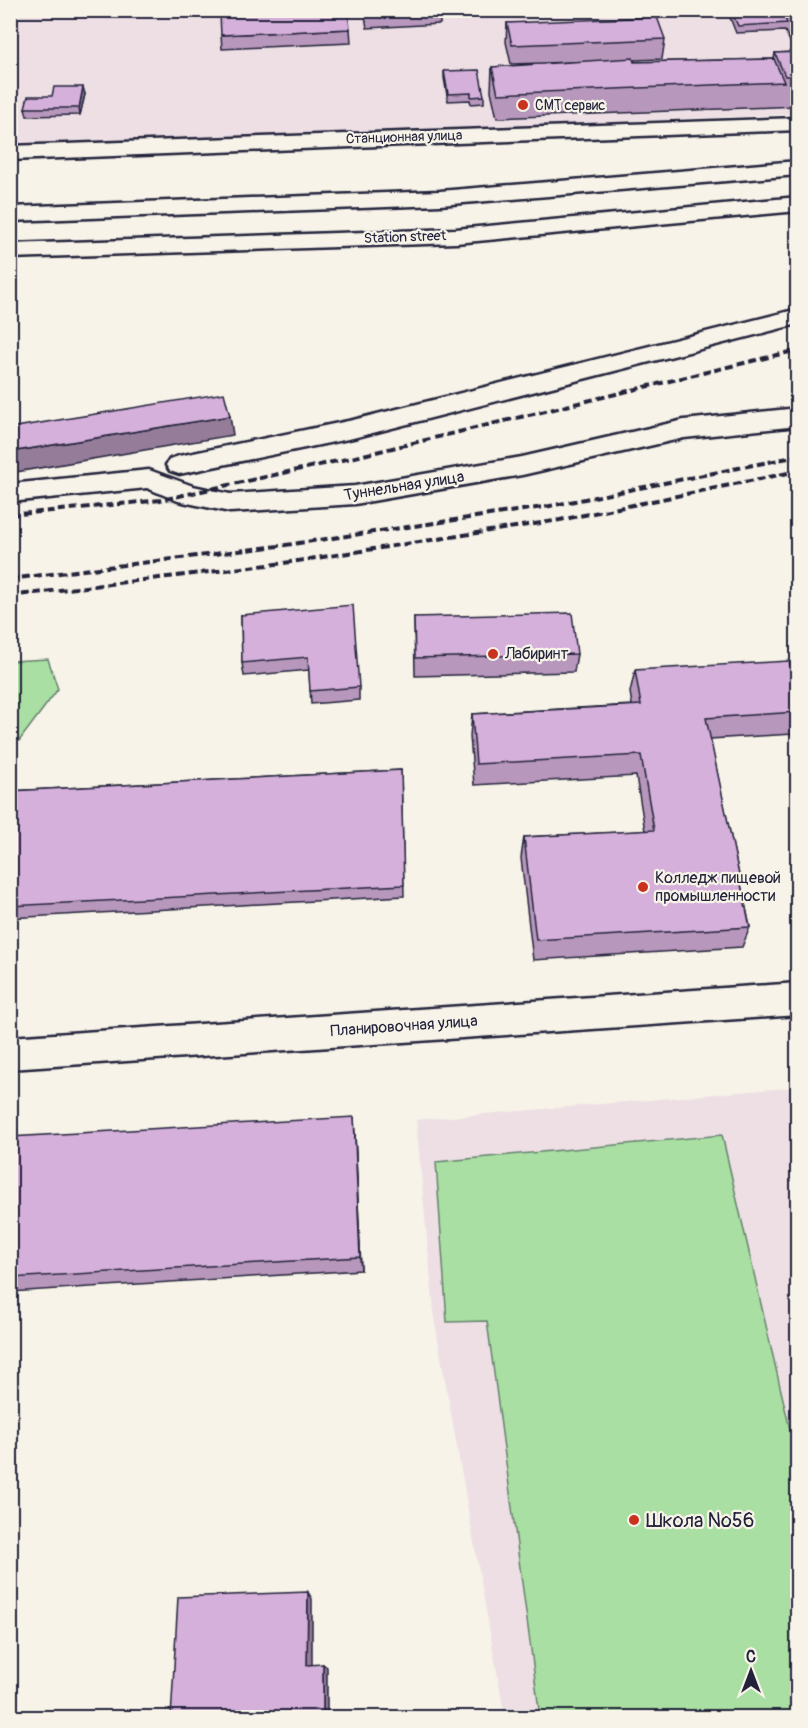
<svg xmlns="http://www.w3.org/2000/svg" width="808" height="1728" font-family="Pangolin,sans-serif">
	<style>
		.built { fill: #eddfe4 }
		.green { fill: #a9dfa2; stroke: #66806e; stroke-width: 1.5 }
		.lines { fill: none; stroke-linecap: round; stroke-linejoin: round }
		.minor-casing { stroke: #22223b; stroke-width: 5 }
		.major-casing { stroke: #22223b; stroke-width: 5 }
		.minor { fill: #f7f3e8; fill-rule: evenodd }
		.major { fill: #f7f3e8; fill-rule: evenodd }
		.rail { stroke: #22223b; stroke-width: 4; stroke-dasharray: 8 4; stroke-linecap: butt }
		.wall { fill: #b797bb; stroke: #22223b; stroke-width: 1.5 }
		.shaded-wall { fill: #957b99; stroke: #22223b; stroke-width: 1.5 }
		.building { fill: #d5b0da; stroke: #22223b; stroke-width: 1.5 }
		.poi-dot { fill: #c8321e; stroke: #f7f3e8; stroke-width: 2 }
		.labels { text-anchor: middle; dominant-baseline: central; stroke-width: 4.5; stroke-linejoin: round; paint-order: stroke }
		.far-poi-label { font-size: 14px; fill: #22223b; stroke: #f7f3e8; text-anchor: start }
		.far-street-label { font-size: 14px; fill: #22223b; stroke: #f7f3e8 }
		.street-label { font-size: 16px; fill: #22223b; stroke: #f7f3e8 }
		.poi-label { font-size: 16px; fill: #22223b; stroke: #f7f3e8; text-anchor: start }
		.near-poi-label { font-size: 20px; fill: #22223b; stroke: #f7f3e8; text-anchor: start }
	</style>
	<rect width="100%" height="100%" fill="#f7f3e8"/>
	<filter id="ink" filterUnits="userSpaceOnUse"><feTurbulence type="fractalNoise" baseFrequency=".0167" numOctaves="2"/><feDisplacementMap in="SourceGraphic" scale="12" xChannelSelector="R" yChannelSelector="G"/><feConvolveMatrix kernelMatrix="1 2 1 2 8 2 1 2 1" color-interpolation-filters="sRGB"/></filter>
	<g filter="url(#ink)">
		<path class="built" d="M12 11H797V114L11 149Z
			M797 1087V1717H505L435 1323 416 1120Z"/>
		<path class="green" d="M48 659 58 689 19 741 11 742V661Z
			M722 1135 797 1460V1717H540L487 1321 447 1322 436 1162Z"/>
		<g class="lines">
			<defs>
				<path id="minor" d="M798 118V130L10 160V146Z
					M798 309V324L353 438 179 474 170 471 166 465 170 459 179 456 353 420Z
					M798 408V426L684 438 522 475 355 504 230 512 178 501 147 488 10 502V484L149 470 193 486 230 494 355 486 522 457 684 420Z
					M798 983V1015L10 1069V1037Z"/>
				<path id="major" d="M798 161V175L440 205 10 221V207L440 191Z
					M798 197V211L456 243 10 258V244L456 229Z"/>
			</defs>
			<use href="#minor" class="minor-casing"/>
			<use href="#major" class="major-casing"/>
			<use href="#minor" class="minor"/>
			<use href="#major" class="major"/>
			<path class="rail" d="M10 515 161 500 351 458 798 350
				M10 579 279 546 550 506 798 456
				M10 596 284 563 560 520 798 471"/>
		</g>
		<path class="wall" d="M364 10H440V24L367 28Z
			M727 10H798V106L497 118 491 91 492 67 575 62 511 64 506 42 507 23 665 39 662 59 634 60V62L774 59 775 53 795 52 785 31 736 33Z
			M350 29 351 43 222 49 221 35Z
			M444 71 484 96V103L471 104 470 100 448 101 444 78Z
			M85 94 80 115 27 116 25 108Z
			M241 615 359 687V700L311 704 309 670 244 676 242 663Z
			M414 617 577 654 574 672 415 676Z
			M635 670 798 693V725L794 734 710 739 750 927 742 947 533 960 521 858 524 837 645 831 636 776 474 785 470 736 472 714 632 705 630 692Z
			M401 770 404 896 10 918V791Z
			M355 1134 361 1270 10 1292V1137Z"/>
		<path class="shaded-wall" d="M83 87 85 94 80 115 79 108Z
			M230 416 233 435 10 473V452Z
			M354 1117 355 1134 361 1270 360 1257Z
			M308 1592 312 1599V1668L307 1665Z
			M323 1664 327 1667V1718H323Z"/>
		<path class="building" d="M288 10H348L350 29 221 35 220 14Z
			M366 10H427L367 14Z
			M731 10H781L787 23 738 26Z
			M785 10H798V36Z
			M657 17 665 39 512 45 507 23Z
			M798 52V76H785L775 53Z
			M633 58 634 62 774 59 784 82 498 94 492 67Z
			M479 70 484 96 471 97V93L448 94 444 71Z
			M54 87H83L79 108H25L28 96H52Z
			M224 393 230 416 10 452V428Z
			M353 605 359 687 310 691 308 657 242 663 241 615Z
			M572 613 577 654 415 658 414 617Z
			M789 661 798 693V712L706 718 750 927 536 940 524 837 654 830 641 755 476 764 472 714 641 705 635 670Z
			M401 770 404 885 10 906V791Z
			M354 1117 360 1257 10 1278V1137Z
			M308 1592 307 1665 323 1664V1718H171L178 1597Z"/>
	</g>
	<g class="poi-dot">
		<circle cx="523" cy="105" r="6"/>
		<circle cx="493" cy="654" r="6"/>
		<circle cx="643" cy="887" r="6"/>
		<circle cx="634" cy="1520" r="6"/>
	</g>
	<g class="labels">
		<g class="far-poi-label">
			<text x="535" y="105">СМТ сервис</text>
		</g>
		<g class="far-street-label">
			<text transform="translate(404 137) rotate(-2)">Станционная улица</text>
			<text transform="translate(405 237) rotate(-2)">Station street</text>
		</g>
		<g class="street-label">
			<text transform="translate(404 486) rotate(-9)">Туннельная улица</text>
			<text transform="translate(404 1026) rotate(-4)">Планировочная улица</text>
		</g>
		<g class="poi-label">
			<text x="505" y="654">Лабиринт</text>
			<text x="655" y="878">Колледж пищевой<tspan x="655" dy="18">промышленности</tspan></text>
		</g>
		<g class="near-poi-label">
			<text x="646" y="1520">Школа №56</text>
		</g>
	</g>
	<rect width="808" height="1728" fill="none" stroke="#f7f3e8" stroke-width="36"/>
	<rect x="18" y="18" width="772" height="1692" fill="none" stroke="#22223b" stroke-width="2" filter="url(#ink)"/>
	<g transform="translate(751 1671)" stroke="#f7f3e8" stroke-width="4.5" paint-order="stroke">
	<path d="M0-4.5L10 22L0 15L-10 22Z" fill="#22223b"/>
	<text y="-9" font-size="16" font-weight="bold" text-anchor="middle" fill="#22223b">С</text>
	</g>
</svg>
